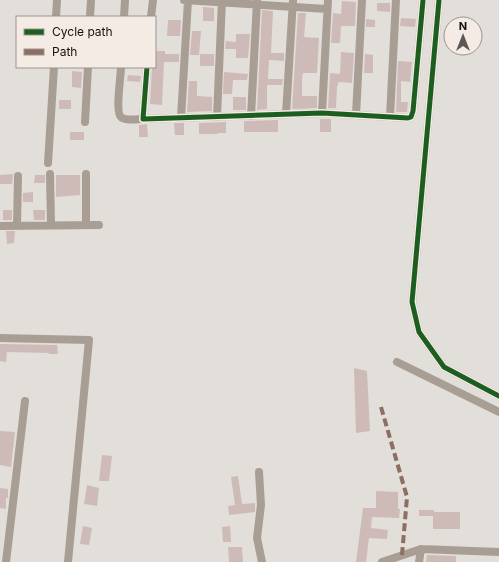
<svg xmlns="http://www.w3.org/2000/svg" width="499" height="562" font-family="Inter,sans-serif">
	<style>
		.building { fill: #cebbb8 }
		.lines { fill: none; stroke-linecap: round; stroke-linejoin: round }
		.minor { stroke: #a99e93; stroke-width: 8 }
		.quiet { stroke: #8d6e63; stroke-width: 4; stroke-dasharray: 8 4; stroke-linecap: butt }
		.cycleway-casing { stroke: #f4ebe5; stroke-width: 8 }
		.cycleway { stroke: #1b5e20; stroke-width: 5 }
	</style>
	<rect width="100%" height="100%" fill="#e2deda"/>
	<path class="building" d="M342 1 356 2 355 26H341L340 43H331L333 13 341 14Z
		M377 3H390V12L377 11Z
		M203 7 214 8V21H203Z
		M262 10 273 11 271 53H284V61L269 60 268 79H283L282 85H267V109L257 110Z
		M298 13H306L304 37 319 38 317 73H303L302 79V96H317V108L292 109Z
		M401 18 416 19 415 27 400 26Z
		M366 19 375 20V27H366Z
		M168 20H181L180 36H167Z
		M192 31H201L199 55H190Z
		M236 34H250L248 58H236V49H225L226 41 236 42Z
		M155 51H165V54H179V62H164L162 105 150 104 152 68 155 67Z
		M341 52 354 53 352 83 338 82V86H337L336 108H328L330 73 340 74Z
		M200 54H214V66H200Z
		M365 54 373 55V73H364Z
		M398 61 412 62 410 82 401 81V102H408L407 112H396Z
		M72 71 82 72 81 88 72 87Z
		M224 72 248 74 247 80H233L232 94H223Z
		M128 75 141 76 140 82 127 81Z
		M189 81H197V96L212 97V111L187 112Z
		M233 97H246V110H233Z
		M59 100H71V109H59Z
		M320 119H331V132H320Z
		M278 120V132H244V121Z
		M226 122V133H218V134H199V123Z
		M174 123H184V135H175Z
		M147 124 148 137H139V125Z
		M70 132H84V140H70Z
		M13 174 12 184H0V175Z
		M35 175H45V183H34Z
		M56 175H80V195L56 197Z
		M33 192V202H23V193Z
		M3 210H12V220H3Z
		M33 210H45V220H34Z
		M6 231H15L14 243 7 244Z
		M0 344 57 345 58 354H49V353L7 352 6 362 0 361Z
		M354 368 367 371 370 431 356 433Z
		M0 431 15 432 11 467 0 465Z
		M102 455 112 456 109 481H99Z
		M238 476 242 504 255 503V512L229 515 228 506 235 505 231 477Z
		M87 485 99 488 97 506 84 504Z
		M0 488 8 489V498H6V509L0 508Z
		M376 491 398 492V509H400L399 518 372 517 371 528 388 530 387 539 369 538 366 562H356L363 508H376Z
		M419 510H434V512H460V529H433V516H419Z
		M83 526 92 528 89 545 80 544Z
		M230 526 231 542H223L222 527Z
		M228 547H242L243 562H229Z
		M427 555 456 556V562H426Z"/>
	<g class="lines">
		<path class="minor" d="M184 0 327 9
			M439 0 412 302 419 332 444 367 499 396
			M56 17 57 0
			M90 17 91 0
			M124 17 125 0
			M151 17 153 0
			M121 67C121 76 115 112 121 117 125 121 137 119 143 119
			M147 67 143 119 322 113 408 118 411 117 413 111 423 0
			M322 113 328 0
			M286 114 293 0
			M356 115 362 0
			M251 116 257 1
			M217 117 222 0
			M390 117 396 0
			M181 118 188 0
			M85 122 88 67
			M48 163 54 67
			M50 174 51 225
			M86 174V225
			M0 226 99 225
			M17 226 18 176
			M0 338 89 340 68 562
			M397 362 499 412
			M259 472 261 505 257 538 262 562
			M6 562 25 401
			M382 562 421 549 499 552
			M419 562 421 549"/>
		<path class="quiet" d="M381 407 407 497 402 555"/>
		<defs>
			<path id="cycleway" d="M439 0 412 302 419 332 444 367 499 396
				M147 67 143 119 322 113 408 118 411 117 413 111 423 0"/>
		</defs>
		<use href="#cycleway" class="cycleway-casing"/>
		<use href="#cycleway" class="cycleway"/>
	</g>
	<rect x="16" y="16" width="140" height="52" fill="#f4ebe5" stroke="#9a938f"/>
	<rect x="24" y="29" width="20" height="6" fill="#1b5e20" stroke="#9a938f"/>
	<text x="52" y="36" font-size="12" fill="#13100e">Cycle path</text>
	<rect x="24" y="49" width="20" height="6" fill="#8d6e63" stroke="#9a938f"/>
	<text x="52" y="56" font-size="12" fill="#13100e">Path</text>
	<g transform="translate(463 36)"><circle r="19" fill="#f4ebe5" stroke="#9a938f"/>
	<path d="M0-3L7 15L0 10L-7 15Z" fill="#5b5855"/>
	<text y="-6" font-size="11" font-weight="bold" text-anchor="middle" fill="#13100e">N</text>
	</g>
</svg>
